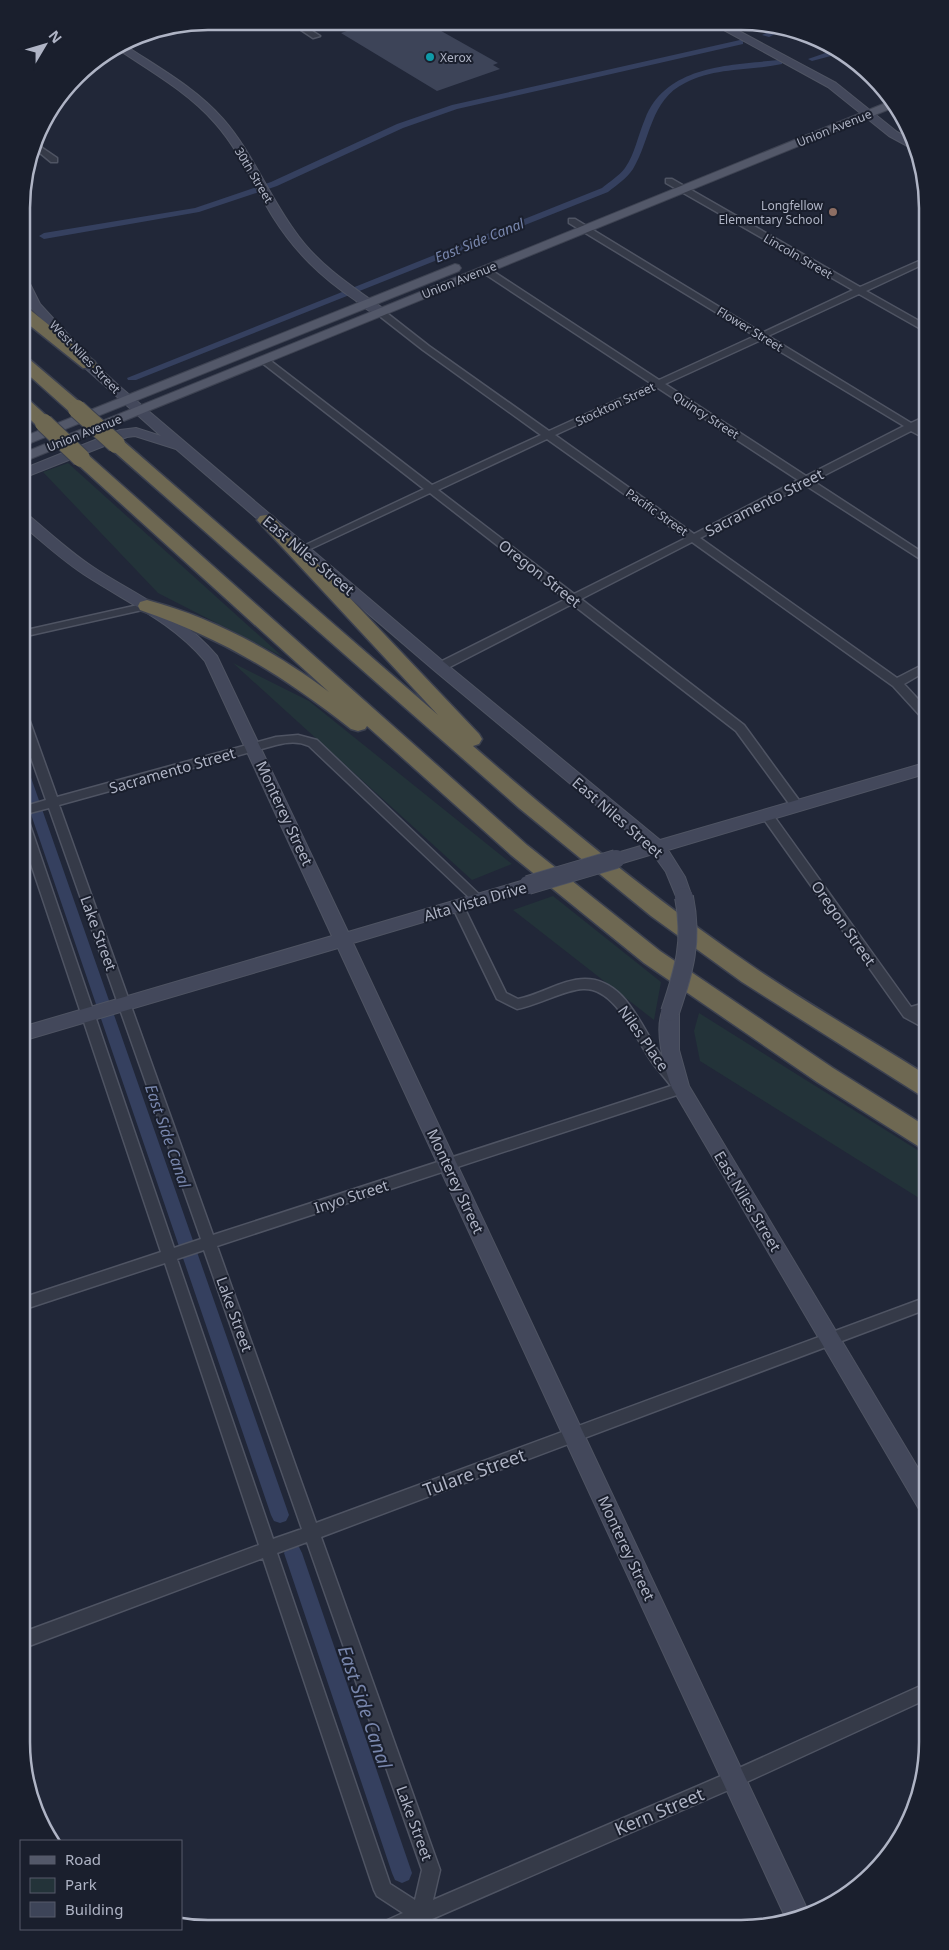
<svg xmlns="http://www.w3.org/2000/svg" width="949" height="1950" font-family="'Noto Sans',sans-serif">
	<style>
		.green { fill: #233339 }
		.lines { fill: none; stroke-linecap: round; stroke-linejoin: round }
		.canal { fill: #35405f; fill-rule: evenodd }
		.building { fill: #3d4458 }
		.street-casing { stroke: #4f5463; stroke-width: 3 }
		.secondary-casing { stroke: #4f5463; stroke-width: 2 }
		.primary-casing { stroke: #3e4352; stroke-width: 2 }
		.highway-casing { stroke: #3c4150; stroke-width: 3 }
		.street { fill: #353a48; fill-rule: evenodd }
		.secondary { fill: #43485b; fill-rule: evenodd }
		.primary { fill: #535869; fill-rule: evenodd }
		.highway { fill: #6e6852; fill-rule: evenodd }
		.secondary-bridge-casing { stroke: #4f5463; stroke-width: 20; stroke-linecap: butt }
		.highway-bridge-casing { stroke: #3c4150; stroke-width: 20; stroke-linecap: butt }
		.secondary-bridge { stroke: #43485b; stroke-width: 18 }
		.highway-bridge { stroke: #6e6852; stroke-width: 18 }
		.culture-dot { fill: #0f9aa8; stroke: #1a1f2d; stroke-width: 2 }
		.education-dot { fill: #8d6e63; stroke: #1a1f2d; stroke-width: 2 }
		.labels { text-anchor: middle; dominant-baseline: central; stroke-width: 4; stroke-linejoin: round; paint-order: stroke }
		.far-poi-label { font-size: 12px; fill: #afb4c5; stroke: #1a1f2d; text-anchor: start }
		.far-street-label { font-size: 12px; fill: #afb4c5; stroke: #1a1f2d }
		.far-water-label { font-size: 14px; font-style: italic; fill: #7886ac; stroke: #1a1f2d }
		.street-label { font-size: 15px; fill: #afb4c5; stroke: #1a1f2d }
		.water-label { font-size: 16px; font-style: italic; fill: #7886ac; stroke: #1a1f2d }
		.near-street-label { font-size: 18px; fill: #afb4c5; stroke: #1a1f2d }
		.near-water-label { font-size: 19px; font-style: italic; fill: #7886ac; stroke: #1a1f2d }
		.rim { fill: none; stroke: #afb4c5; stroke-width: 2.5 }
	</style>
	<rect width="100%" height="100%" fill="#212738"/>
	<path class="green" d="M68 463 283 657 158 593 43 472Z
		M233 663 309 701 512 864 472 880Z
		M553 896 661 982 654 1020 513 910Z
		M699 1013 927 1156V1203L700 1061 694 1031Z"/>
	<g class="lines">
		<path class="canal" d="M780 26 787 28 769 37 762 35Z
			M740 40H743V44L457 109 403 128 277 186 199 212 44 239 39 236 44 233 195 208 271 182 397 124 452 105Z
			M837 49 842 53 812 61 808 59Z
			M779 60H782V64C750 71 715 67 685 83 650 100 651 139 633 169 627 178 617 185 608 192L136 380H128L127 378 602 188C609 182 619 176 625 168 635 154 638 135 645 119 666 65 730 65 779 60Z
			M22 765 28 769 289 1515 286 1521 280 1523 274 1521 271 1515 22 788Z
			M293 1545 299 1547 302 1553 412 1873 409 1880 402 1883 395 1880 392 1873 284 1553 287 1547Z"/>
	</g>
	<path class="building" d="M373 22 427 23 498 63 493 65 500 69 437 91 341 33Z"/>
	<g class="lines">
		<defs>
			<path id="street" d="M289 22H298L320 36 313 38Z
				M35 143 57 158V162H51L34 148Z
				M666 179H672L860 287 928 257V262L866 291 928 326V333L859 294 768 336 911 423 928 415V422L918 427 928 433V440L911 431 813 481 928 556V564L805 485 700 538 897 678 928 662V670L904 684 928 710V721L924 720 893 686 692 542 581 599 744 725 801 803 803 806 797 810 793 809 736 731 572 604 444 670H436L435 667 436 664 566 599 430 493 306 551H298L297 549 424 489 261 362V358H267L432 485 541 435 423 350 377 314V310H383L429 346 549 431 652 384 482 272V268H488L659 380 755 336 569 223V219H575L762 333 853 290 666 183ZM761 340 904 426 806 476 665 384ZM658 388 798 480 694 534 555 435ZM547 439 686 538 574 594 438 490Z
				M147 603 151 604 152 606 151 608 22 637V631Z
				M22 712 28 716 57 797 276 737 298 735 317 740 485 900 483 903H475L309 746C298 741 288 742 276 745L59 805 213 1235 671 1086C665 1078 658 1070 652 1062 636 1040 616 987 583 989 564 990 538 1005 517 1009L497 999 452 906 454 903H462L506 993 518 999C540 995 563 979 585 979 626 979 641 1028 661 1055 669 1066 681 1076 688 1088L686 1092 217 1246 316 1523 927 1297V1309L321 1537 440 1870 433 1900 728 1773 927 1683V1699L740 1785 432 1919 435 1928H417L416 1925 410 1928H380L383 1922 403 1913 377 1896 374 1890 263 1558 21 1649V1633L259 1545 165 1263 22 1310V1298L161 1252 22 837V807L46 800 22 732ZM49 808 201 1239 174 1248 28 819 22 815ZM204 1250 302 1529 273 1539 177 1259ZM307 1542 422 1870 415 1900 390 1884 277 1553Z
				M767 811 771 812 911 1007 928 1002V1012L920 1014 928 1018V1030L904 1017 763 818 761 815Z"/>
			<path id="secondary" d="M713 24H726L836 83 897 132 915 141 918 150 913 149 889 136 828 87Z
				M123 44C157 67 195 87 223 119 252 152 268 194 294 230 317 264 351 286 384 309L386 312 384 315C374 317 363 306 355 300 321 277 295 252 273 217 254 186 240 151 215 123 188 92 150 71 116 48Z
				M23 278 29 282 40 304 93 362 119 386 445 663 660 840 928 762V773L668 850 685 877 692 897 690 901 684 903 678 901 666 872 653 854 616 865 610 863 608 859 610 855 644 845 435 671 176 449 135 436 127 437 23 478V469L120 430 136 428 161 436 85 368 31 308 23 293Z
				M22 513 27 514C51 534 73 555 99 571 142 598 183 616 217 656L348 932 528 879 534 881 536 885 534 889 353 943 810 1915 801 1919 787 1921 338 948 22 1041V1027L332 936 205 661C173 623 130 604 88 577 64 562 44 543 22 525Z
				M670 1005 676 1007 679 1012V1050L689 1086 927 1483V1512L919 1509 672 1088C664 1067 653 1028 664 1007Z"/>
			<path id="primary" d="M893 100 897 106 23 462V453Z
				M455 264 459 265 461 268 459 271 23 446V437Z"/>
			<path id="highway" d="M23 307 29 309 95 362 97 365 95 368H83L23 320Z
				M23 357 29 359 83 405 85 409 83 413H71L23 370Z
				M23 399 29 400 50 419 52 423 50 427H38L23 412Z
				M116 439 122 440 438 715 257 520 260 516 266 515 272 516 479 734 482 739 479 744 473 746C564 825 658 902 758 970 813 1007 871 1040 928 1076V1097L920 1095 742 982 651 916 519 808 110 448 107 444 110 440Z
				M81 453 87 454 527 845 660 951 833 1068 927 1127V1149L918 1146 817 1082 644 963 511 855 367 726 365 729 358 731 351 729C282 675 224 639 140 610L138 606 140 602 147 600C212 617 276 652 329 692L75 462 72 458 75 454Z"/>
		</defs>
		<use href="#street" class="street-casing"/>
		<use href="#secondary" class="secondary-casing"/>
		<use href="#primary" class="primary-casing"/>
		<use href="#highway" class="highway-casing"/>
		<use href="#street" class="street"/>
		<use href="#secondary" class="secondary"/>
		<use href="#primary" class="primary"/>
		<use href="#highway" class="highway"/>
		<defs>
			<path id="secondary-bridge" d="M528 885 616 859
				M670 1012C684 971 693 941 684 897"/>
			<path id="highway-bridge" d="M77 409 116 444
				M44 423 81 458"/>
		</defs>
		<use href="#secondary-bridge" class="secondary-bridge-casing"/>
		<use href="#highway-bridge" class="highway-bridge-casing"/>
		<use href="#secondary-bridge" class="secondary-bridge"/>
		<use href="#highway-bridge" class="highway-bridge"/>
	</g>
	<circle class="culture-dot" cx="430" cy="57" r="5"/>
	<circle class="education-dot" cx="833" cy="212" r="5"/>
	<g class="labels">
		<g class="far-poi-label">
			<text x="440" y="57">Xerox</text>
			<text x="823" y="205" text-anchor="end">Longfellow<tspan x="823" dy="14">Elementary School</tspan></text>
		</g>
		<g class="far-street-label">
			<text transform="translate(834 128) rotate(-22)">Union Avenue</text>
			<text transform="translate(254 175) rotate(59)">30th Street</text>
			<text transform="translate(798 256) rotate(30)">Lincoln Street</text>
			<text transform="translate(459 280) rotate(-22)">Union Avenue</text>
			<text transform="translate(750 329) rotate(31)">Flower Street</text>
			<text transform="translate(85 357) rotate(46)">West Niles Street</text>
			<text transform="translate(615 404) rotate(-25)">Stockton Street</text>
			<text transform="translate(706 415) rotate(33)">Quincy Street</text>
			<text transform="translate(84 433) rotate(-22)">Union Avenue</text>
			<text transform="translate(657 512) rotate(35)">Pacific Street</text>
		</g>
		<g class="far-water-label">
			<text transform="translate(479 240) rotate(-22)">East Side Canal</text>
		</g>
		<g class="street-label">
			<text transform="translate(764 502) rotate(-27)">Sacramento Street</text>
			<text transform="translate(309 555) rotate(40)">East Niles Street</text>
			<text transform="translate(540 573) rotate(38)">Oregon Street</text>
			<text transform="translate(172 770) rotate(-16)">Sacramento Street</text>
			<text transform="translate(285 813) rotate(65)">Monterey Street</text>
			<text transform="translate(618 817) rotate(41)">East Niles Street</text>
			<text transform="translate(475 901) rotate(-16)">Alta Vista Drive</text>
			<text transform="translate(844 923) rotate(55)">Oregon Street</text>
			<text transform="translate(99 933) rotate(70)">Lake Street</text>
			<text transform="translate(644 1038) rotate(55)">Niles Place</text>
			<text transform="translate(456 1181) rotate(65)">Monterey Street</text>
			<text transform="translate(351 1196) rotate(-18)">Inyo Street</text>
			<text transform="translate(748 1201) rotate(59)">East Niles Street</text>
			<text transform="translate(235 1314) rotate(70)">Lake Street</text>
			<text transform="translate(627 1548) rotate(65)">Monterey Street</text>
			<text transform="translate(415 1823) rotate(70)">Lake Street</text>
		</g>
		<g class="water-label">
			<text transform="translate(168 1136) rotate(71)">East Side Canal</text>
		</g>
		<g class="near-street-label">
			<text transform="translate(474 1472) rotate(-20)">Tulare Street</text>
			<text transform="translate(659 1811) rotate(-23)">Kern Street</text>
		</g>
		<g class="near-water-label">
			<text transform="translate(365 1707) rotate(71)">East Side Canal</text>
		</g>
	</g>
	<path d="M0 0H949V1950H0ZM208 30H741A178 178 0 0 1 919 208V1742A178 178 0 0 1 741 1920H208A178 178 0 0 1 30 1742V208A178 178 0 0 1 208 30Z" fill="#1a1f2d" fill-rule="evenodd"/>
	<path class="rim" d="M208 30H741A178 178 0 0 1 919 208V1742A178 178 0 0 1 741 1920H208A178 178 0 0 1 30 1742V208A178 178 0 0 1 208 30Z"/>
	<rect x="20" y="1840" width="162" height="90" fill="#1a1f2d" stroke="#565b6a"/>
	<rect x="30" y="1856" width="25" height="8" fill="#535869" stroke="#565b6a"/>
	<text x="65" y="1865" font-size="15" fill="#afb4c5">Road</text>
	<rect x="30" y="1878" width="25" height="15" fill="#233339" stroke="#565b6a"/>
	<text x="65" y="1890" font-size="15" fill="#afb4c5">Park</text>
	<rect x="30" y="1902" width="25" height="15" fill="#3d4458" stroke="#565b6a"/>
	<text x="65" y="1915" font-size="15" fill="#afb4c5">Building</text>
	<g transform="translate(45 45) rotate(52)" stroke="#1a1f2d" stroke-width="4" paint-order="stroke">
	<path d="M0-4L9 19L0 12L-9 19Z" fill="#afb4c5"/>
	<text y="-8" font-size="14" font-weight="bold" text-anchor="middle" fill="#afb4c5">N</text>
	</g>
</svg>
